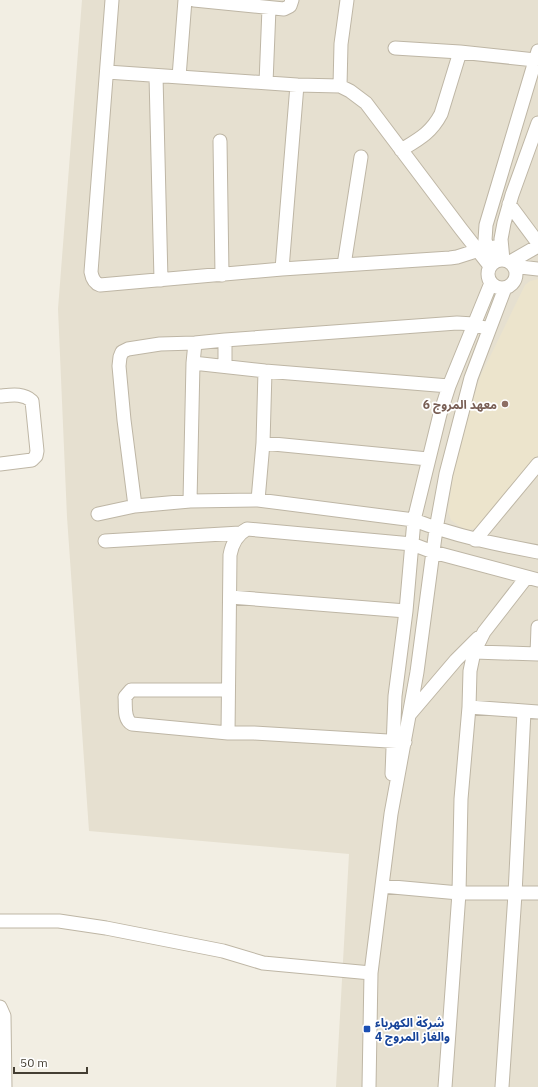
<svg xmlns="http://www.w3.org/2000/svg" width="538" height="1087" font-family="'IBM Plex Sans','Noto Sans Arabic',sans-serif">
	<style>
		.residential { fill: #e6e0d0 }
		.education { fill: #ece4cc }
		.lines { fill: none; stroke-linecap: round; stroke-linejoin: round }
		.minor-casing { stroke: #beb6a5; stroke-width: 15 }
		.minor { stroke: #fff; stroke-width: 13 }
		.education-dot { fill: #8d6e63; stroke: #fff; stroke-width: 1.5 }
		.transit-dot { fill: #1a4fb4; stroke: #fff; stroke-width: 1.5 }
		.labels { text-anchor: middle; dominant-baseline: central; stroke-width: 3.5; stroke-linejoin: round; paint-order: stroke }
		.education-label { font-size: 12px; font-weight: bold; fill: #785e54; stroke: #fff; text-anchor: end }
		.transit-label { font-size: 12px; font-weight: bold; fill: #164399; stroke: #fff; text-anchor: start }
	</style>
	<rect width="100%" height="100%" fill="#f2eee3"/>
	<path class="residential" d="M82 0H538V1087H336L349 854 89 831 67 517 58 309Z"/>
	<path class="education" d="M538 279V455L479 527 468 530 459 526 451 520 448 511 456 457 480 377 525 285 530 281Z"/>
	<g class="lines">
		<defs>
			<path id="minor" d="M112 0 91 272C92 278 94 283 100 285L282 269 450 258 457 257 479 250 501 246
				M194 0 284 9 290 6 292 0
				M395 48 460 52 535 60
				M107 72 297 85 340 86 350 91 366 103 461 229 490 266
				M156 76 161 280
				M179 77 185 0
				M266 83 269 8
				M340 86 341 44 347 0
				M220 141 222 275
				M401 150C419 139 431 133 441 114L460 52
				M509 204 538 243
				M490 256 485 240 486 225 538 51
				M488 274a14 14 0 1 1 28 0a14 14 0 1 1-28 0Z
				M503 260 501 239 504 223 512 195 538 123
				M510 262 538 246
				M344 265 361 157
				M520 267 538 269
				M282 269 297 85
				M225 340V366
				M193 363 265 371 449 386
				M0 396C12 395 23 393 32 401L37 451 36 456 32 460 0 464
				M263 443 428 459
				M258 500 263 443 265 371
				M190 501 193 363 195 343
				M135 506 124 420 119 366 120 357 122 352 128 349 160 344 195 343 225 340 457 323 474 324 482 327
				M98 514 135 506 190 501 258 500 414 520C455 536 495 544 538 552
				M475 540 538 464
				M105 541 240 533
				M230 597 406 611
				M474 652 538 654
				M537 654 538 627
				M469 707 538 712
				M410 714 456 660 478 638
				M228 733 132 724C123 719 126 706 125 697L131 690H228
				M405 742 254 733H228L230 555C232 544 236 535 247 529L412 544 433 552 538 580
				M392 774 395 696 406 611 414 520 440 414 449 386 491 283
				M382 886 459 893H538
				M0 921H59L106 928 223 951 263 963 371 973
				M0 1007 4 1016 5 1087
				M369 1087 371 973 391 814 417 672 436 529 446 474 471 378 505 288
				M445 1087 459 893 461 799 469 707 470 671 474 652 484 632 526 578
				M502 1087 515 894 524 711"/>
		</defs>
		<use href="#minor" class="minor-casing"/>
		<use href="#minor" class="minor"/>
	</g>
	<circle class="education-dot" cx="505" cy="404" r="4"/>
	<rect class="transit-dot" x="363" y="1025" width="8" height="8" rx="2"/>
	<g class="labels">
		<g class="education-label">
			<text x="497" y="404">معهد المروج 6</text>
		</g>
		<g class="transit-label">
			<text x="375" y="1022">شركة الكهرباء<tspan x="375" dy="14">والغاز المروج 4</tspan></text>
		</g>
	</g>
	<path d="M14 1067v6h73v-6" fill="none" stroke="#443e33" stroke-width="2"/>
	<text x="20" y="1067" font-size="12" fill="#443e33" stroke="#ffffff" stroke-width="3" paint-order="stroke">50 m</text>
</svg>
